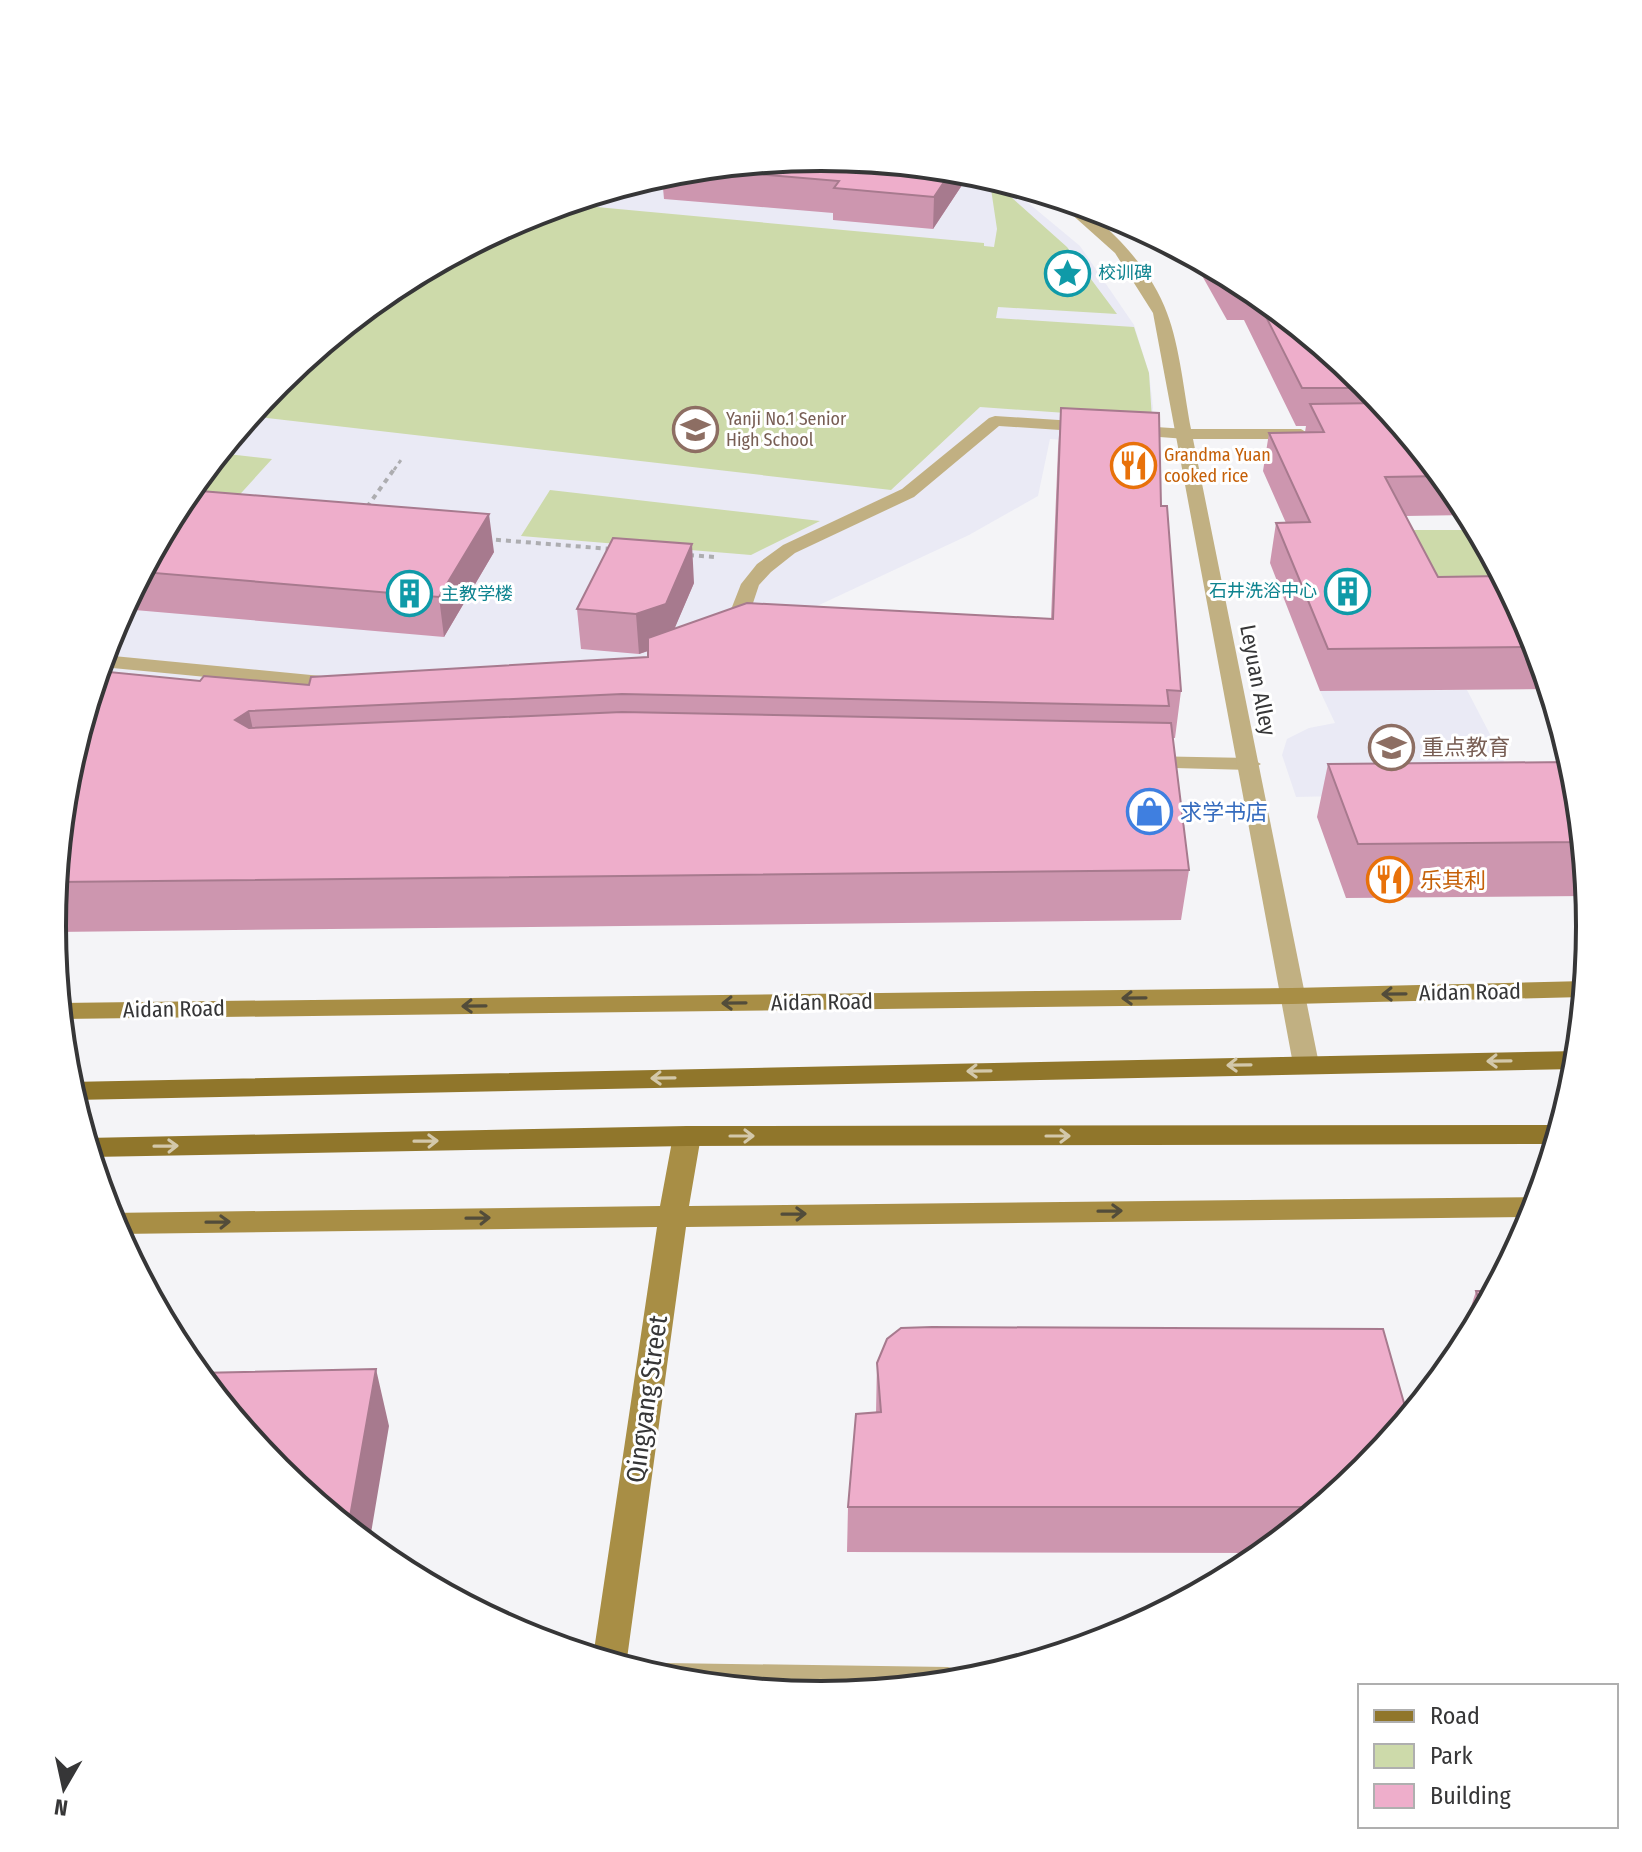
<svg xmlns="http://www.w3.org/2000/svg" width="1642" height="1852" font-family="'Fira Sans Condensed','Noto Sans SC',sans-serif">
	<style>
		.built { fill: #eaeaf5 }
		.green { fill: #cddaaa }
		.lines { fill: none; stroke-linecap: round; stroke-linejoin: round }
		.path-far1 { stroke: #adadb0; stroke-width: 3; stroke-dasharray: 4 4; stroke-linecap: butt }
		.path { stroke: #adadb0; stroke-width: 4; stroke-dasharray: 5 5; stroke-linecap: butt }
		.lane { fill: #c1b082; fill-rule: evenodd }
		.street { fill: #c1b082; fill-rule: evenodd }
		.secondary { fill: #a88e45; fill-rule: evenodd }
		.primary { fill: #90762b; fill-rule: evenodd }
		.wall { fill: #cd96af }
		.shaded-wall { fill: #a77a8e }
		.building { fill: #eeaecb; stroke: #a77a8e; stroke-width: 2 }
		.oneway { stroke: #524c3a }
		.oneway2 { stroke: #d3c8aa }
		.labels { text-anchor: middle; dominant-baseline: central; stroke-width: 6; stroke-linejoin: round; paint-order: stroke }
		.far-culture-label { font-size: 18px; fill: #0d838f; stroke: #fff; text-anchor: start }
		.far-education-label { font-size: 18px; fill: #785e54; stroke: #fff; text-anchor: start }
		.far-food-label { font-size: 18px; fill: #c56008; stroke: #fff; text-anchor: start }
		.street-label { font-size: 22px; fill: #363637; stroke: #fff }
		.education-label { font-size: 22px; fill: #785e54; stroke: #fff; text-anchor: start }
		.shop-label { font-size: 22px; fill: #366cbe; stroke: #fff; text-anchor: start }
		.food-label { font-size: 22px; fill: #c56008; stroke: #fff; text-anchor: start }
		.near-street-label { font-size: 26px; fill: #363637; stroke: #fff }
		.rim { fill: none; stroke: #363637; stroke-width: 4 }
	</style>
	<rect width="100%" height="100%" fill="#f4f4f7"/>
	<path class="built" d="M821 157 971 172 1002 181 1080 246 1134 325 1149 373 1153 407 1150 447 1050 439 1038 496 969 535 787 620 610 688 91 695 111 631 182 498 278 382 394 286 527 215 671 172Z
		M1467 690 1520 792 1296 797 1282 755 1287 739 1309 728 1335 723 1320 691Z"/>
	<path class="green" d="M1001 188 1067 247 1117 314 998 307 996 318 1134 327 1149 373 1152 419 980 407 891 490 249 416C322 328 455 237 564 204L984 243V246L994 247 997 229 991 189Z
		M219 453 272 459 223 513 177 508Z
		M550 490 820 521 751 555 521 536Z
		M1410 530H1477L1515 600 1449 601Z"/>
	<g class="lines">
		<path class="path-far1" d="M394 470 401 460"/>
		<path class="path" d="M367 507 395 468
			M486 539 611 549
			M689 555 715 557"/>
		<path class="lane" d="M995 416 1090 422 1098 427 1090 432 999 426 914 497 795 553 771 572 759 585 751 609 729 633H715L712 629 732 607 741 584 757 564 783 545 902 489 989 418Z
			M1126 425 1186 429 1194 434 1186 439 1120 434 1118 430Z
			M103 655 342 678 352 684 342 690 102 667Z
			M1144 756 1250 758 1261 764 1250 770 1136 767 1133 762Z
			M665 1663 948 1667 961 1671 965 1681 821 1695 671 1680 650 1674 653 1667Z"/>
		<path class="street" d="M1059 198C1102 212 1152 270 1167 313 1180 347 1184 393 1191 429H1301L1309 434 1301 439H1193L1319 1064 1315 1070 1306 1073 1297 1070 1293 1064 1153 313 1115 253 1059 203Z"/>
		<path class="secondary" d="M1585 981 1583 997 1292 1004 61 1019 60 1003 1292 988Z
			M687 1126 697 1129 701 1136 689 1206 1538 1197 1532 1217 686 1227 626 1666 593 1657 657 1227 118 1234 108 1213 660 1206 673 1136 677 1129Z"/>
		<path class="primary" d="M1578 1051 1576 1069 74 1100 69 1082Z
			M1560 1125 1555 1144 687 1146 91 1157 86 1138 687 1126Z"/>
	</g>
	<path class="wall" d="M821 157 970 173 933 229 833 220V213L664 199 663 188 628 185 671 172Z
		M1164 242 1184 252 1170 253Z
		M1191 256 1249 287 1365 383 1461 499 1469 515 1405 516 1438 577 1532 632 1549 689 1320 691 1270 563 1276 523H1286L1263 471 1269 433 1305 432 1306 426H1296L1244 320H1227Z
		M1061 408 1161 506 1181 691 1175 738H1173L1189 870 1181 920 53 932 52 926 67 776 200 681 309 685 648 657V651L639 654 581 649 577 609 694 583 674 629 1051 619 1058 449Z
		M182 498 494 552 444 637 123 609Z
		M1328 764 1575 776 1587 896 1346 898 1317 817Z
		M1476 1291H1494L1460 1354 1458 1348Z
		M877 1363 1364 1470 1264 1553 847 1552 848 1507 876 1413Z"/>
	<path class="shaded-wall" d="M952 170 970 172V173L933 229 934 197Z
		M489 514 494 552 444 637 439 597Z
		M692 544 694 583 668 644 639 654 636 614Z
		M249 711 259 758 235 720Z
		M376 1369 389 1426 369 1545 348 1528Z"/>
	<path class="building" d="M821 157 952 170 934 197 834 188 839 181 695 169Z
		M1225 274 1245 285H1232Z
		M1252 289 1365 383 1370 388H1302Z
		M1382 403 1442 476 1385 477 1438 577 1502 576 1532 632 1536 647 1328 649 1276 523 1310 522 1269 433 1324 432 1310 404Z
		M1061 408 1159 413 1161 506H1167L1181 691 1167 690 1169 706 622 694 249 711 235 720 249 728 622 712 1171 723 1189 870 56 882 67 776 99 671 200 681 204 676 309 685 311 677 648 657V638L747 603 1053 619Z
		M188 490 489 514 439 597 142 572 182 498Z
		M613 538 692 544 666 604 636 614 577 609Z
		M1571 762 1575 776 1582 842 1358 844 1328 764Z
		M1476 1291H1494L1483 1311Z
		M932 1327 1383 1329 1408 1417 1364 1470 1319 1507H848L856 1414 881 1412 877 1363 887 1339 901 1328Z
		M376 1369 348 1528 277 1469 198 1373Z"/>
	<defs><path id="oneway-shaft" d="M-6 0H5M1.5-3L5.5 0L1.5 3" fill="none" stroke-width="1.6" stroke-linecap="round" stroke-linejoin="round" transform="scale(2)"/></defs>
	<g class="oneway">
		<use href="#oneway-shaft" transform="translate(1394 994) rotate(179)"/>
		<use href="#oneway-shaft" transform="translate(1134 998) rotate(179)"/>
		<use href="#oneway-shaft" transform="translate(734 1003) rotate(179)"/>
		<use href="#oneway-shaft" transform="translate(474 1006) rotate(179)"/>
		<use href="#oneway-shaft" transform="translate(1110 1211) rotate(-1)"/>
		<use href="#oneway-shaft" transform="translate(794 1214) rotate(-1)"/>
		<use href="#oneway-shaft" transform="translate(478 1218) rotate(-1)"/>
		<use href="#oneway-shaft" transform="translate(218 1222) rotate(-1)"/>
	</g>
	<g class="oneway2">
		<use href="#oneway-shaft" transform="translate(1499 1061) rotate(179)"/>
		<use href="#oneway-shaft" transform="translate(1239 1065) rotate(179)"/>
		<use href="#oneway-shaft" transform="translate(979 1071) rotate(179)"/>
		<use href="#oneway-shaft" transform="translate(663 1078) rotate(179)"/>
		<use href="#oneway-shaft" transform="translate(742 1136)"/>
		<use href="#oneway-shaft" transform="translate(1058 1136)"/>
		<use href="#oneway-shaft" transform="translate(426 1141) rotate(-1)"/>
		<use href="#oneway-shaft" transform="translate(166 1146) rotate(-1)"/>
	</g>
	<defs>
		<symbol id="sight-ring" viewBox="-11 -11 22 22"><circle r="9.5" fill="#fff" stroke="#0f9aa8" stroke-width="1.5"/><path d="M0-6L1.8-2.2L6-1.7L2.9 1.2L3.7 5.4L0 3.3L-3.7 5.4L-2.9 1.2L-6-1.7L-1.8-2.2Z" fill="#0f9aa8"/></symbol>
		<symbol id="school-ring" viewBox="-11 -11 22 22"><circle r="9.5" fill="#fff" stroke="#8d6e63" stroke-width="1.5"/><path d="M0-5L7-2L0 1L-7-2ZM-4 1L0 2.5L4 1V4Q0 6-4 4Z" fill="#8d6e63"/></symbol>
		<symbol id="restaurant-ring" viewBox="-11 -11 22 22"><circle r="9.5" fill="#fff" stroke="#e8710a" stroke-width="1.5"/><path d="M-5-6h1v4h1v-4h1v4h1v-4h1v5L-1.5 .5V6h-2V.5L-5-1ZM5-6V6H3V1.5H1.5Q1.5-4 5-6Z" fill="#e8710a"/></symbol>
		<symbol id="building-ring" viewBox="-11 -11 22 22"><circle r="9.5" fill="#fff" stroke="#0f9aa8" stroke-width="1.5"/><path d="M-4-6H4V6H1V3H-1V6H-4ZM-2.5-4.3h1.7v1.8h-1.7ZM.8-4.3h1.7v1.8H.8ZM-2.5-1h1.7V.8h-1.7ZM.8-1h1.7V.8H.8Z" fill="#0f9aa8"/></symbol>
		<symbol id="shop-ring" viewBox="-11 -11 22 22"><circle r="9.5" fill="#fff" stroke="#3f7fe0" stroke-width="1.5"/><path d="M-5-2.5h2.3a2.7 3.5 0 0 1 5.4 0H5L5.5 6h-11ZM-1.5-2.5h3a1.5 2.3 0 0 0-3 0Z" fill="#3f7fe0"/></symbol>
	</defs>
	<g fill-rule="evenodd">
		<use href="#sight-ring" x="1042" y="248" width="51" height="51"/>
		<use href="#school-ring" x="670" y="404" width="51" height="51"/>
		<use href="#restaurant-ring" x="1108" y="440" width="51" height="51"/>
		<use href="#building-ring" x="1322" y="566" width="51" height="51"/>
		<use href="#building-ring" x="384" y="568" width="51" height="51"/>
		<use href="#school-ring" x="1366" y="722" width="51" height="51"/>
		<use href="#shop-ring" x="1124" y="786" width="51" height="51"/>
		<use href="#restaurant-ring" x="1364" y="854" width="51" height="51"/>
	</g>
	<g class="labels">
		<g class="far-culture-label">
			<text x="1098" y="273">校训碑</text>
			<text x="1317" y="591" text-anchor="end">石井洗浴中心</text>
			<text x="441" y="594">主教学楼</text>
		</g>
		<g class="far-education-label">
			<text x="726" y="419">Yanji No.1 Senior<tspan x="726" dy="21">High School</tspan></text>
		</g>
		<g class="far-food-label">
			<text x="1164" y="455">Grandma Yuan<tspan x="1164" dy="21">cooked rice</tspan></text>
		</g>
		<g class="street-label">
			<text transform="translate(1258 680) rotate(79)">Leyuan Alley</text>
			<text transform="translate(1470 992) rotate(-1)">Aidan Road</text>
			<text transform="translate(822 1002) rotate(-1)">Aidan Road</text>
			<text transform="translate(174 1009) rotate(-1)">Aidan Road</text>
		</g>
		<g class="education-label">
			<text x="1422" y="747">重点教育</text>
		</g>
		<g class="shop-label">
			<text x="1180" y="812">求学书店</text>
		</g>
		<g class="food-label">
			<text x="1420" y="880">乐其利</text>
		</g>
		<g class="near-street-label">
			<text transform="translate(647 1399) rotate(-82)">Qingyang Street</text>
		</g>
	</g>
	<path d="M0 0H1642V1852H0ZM66 926a755 755 0 1 1 1510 0a755 755 0 1 1-1510 0Z" fill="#fff" fill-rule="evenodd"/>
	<path class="rim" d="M66 926a755 755 0 1 1 1510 0a755 755 0 1 1-1510 0Z"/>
	<rect x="1358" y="1684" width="260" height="144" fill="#ffffff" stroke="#afafaf" stroke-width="2"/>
	<rect x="1374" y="1710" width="40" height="12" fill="#90762b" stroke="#afafaf" stroke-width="2"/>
	<text x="1430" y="1724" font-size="24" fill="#363637">Road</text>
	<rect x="1374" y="1744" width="40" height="24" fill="#cddaaa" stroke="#afafaf" stroke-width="2"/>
	<text x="1430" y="1764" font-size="24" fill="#363637">Park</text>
	<rect x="1374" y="1784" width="40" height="24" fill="#eeaecb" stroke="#afafaf" stroke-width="2"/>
	<text x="1430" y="1804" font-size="24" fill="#363637">Building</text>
	<g transform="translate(64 1788) rotate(189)" stroke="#ffffff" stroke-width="6" paint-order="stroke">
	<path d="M0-6L14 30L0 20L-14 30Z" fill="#363637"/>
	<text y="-12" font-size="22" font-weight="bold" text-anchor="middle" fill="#363637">N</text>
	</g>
</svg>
